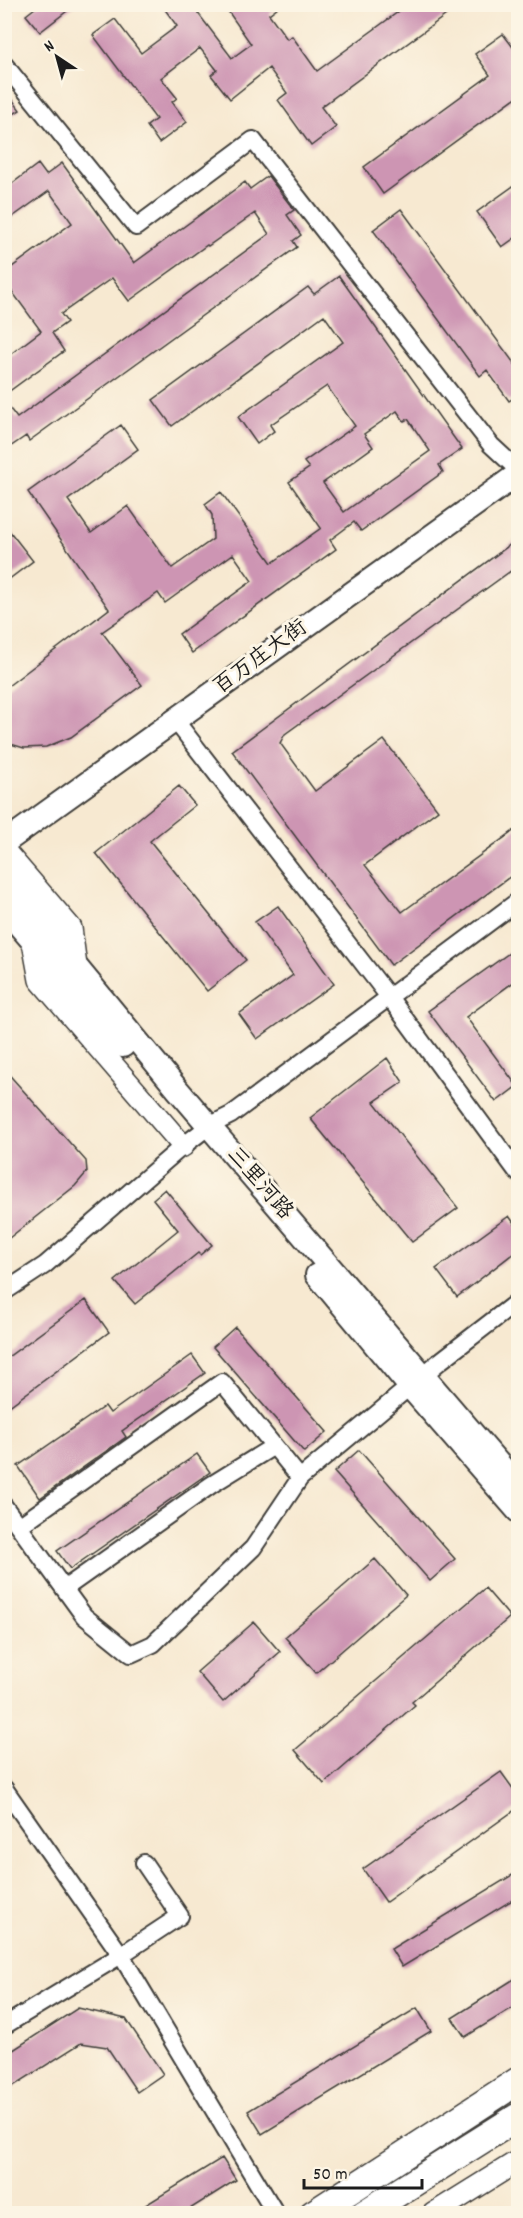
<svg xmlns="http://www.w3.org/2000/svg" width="523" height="2218" font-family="Dekko,'LXGW WenKai TC',sans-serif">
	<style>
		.building { fill: #cd95b3; fill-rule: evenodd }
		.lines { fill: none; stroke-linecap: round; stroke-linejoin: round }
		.minor-casing { stroke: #3d3b37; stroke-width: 20 }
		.tertiary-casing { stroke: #3d3b37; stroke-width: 24 }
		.secondary-casing { stroke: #3d3b37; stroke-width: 26 }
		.trunk-casing { stroke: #3d3b37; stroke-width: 30 }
		.minor { stroke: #fff; stroke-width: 16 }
		.tertiary { stroke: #fff; stroke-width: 21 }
		.secondary { stroke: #fff; stroke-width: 22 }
		.trunk { stroke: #fff; stroke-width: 27 }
		.labels { text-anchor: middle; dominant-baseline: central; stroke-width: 6; stroke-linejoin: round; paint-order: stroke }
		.street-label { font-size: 22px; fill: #1c1c1c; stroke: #fcf5e5 }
	</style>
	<rect width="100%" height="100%" fill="#fcf5e5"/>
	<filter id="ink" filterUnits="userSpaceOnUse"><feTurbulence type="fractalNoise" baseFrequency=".0167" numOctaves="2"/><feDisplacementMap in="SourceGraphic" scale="12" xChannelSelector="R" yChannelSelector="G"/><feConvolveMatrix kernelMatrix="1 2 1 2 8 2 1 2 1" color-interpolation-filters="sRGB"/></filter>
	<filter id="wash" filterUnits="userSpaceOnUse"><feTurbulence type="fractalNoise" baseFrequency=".008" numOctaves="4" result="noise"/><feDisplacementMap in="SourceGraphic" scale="24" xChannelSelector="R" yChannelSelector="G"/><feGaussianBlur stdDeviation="1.35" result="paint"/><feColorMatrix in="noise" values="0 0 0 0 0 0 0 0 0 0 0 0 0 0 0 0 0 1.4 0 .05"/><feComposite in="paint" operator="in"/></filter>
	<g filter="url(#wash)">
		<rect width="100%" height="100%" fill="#f7e9d1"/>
		<g id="blocks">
			<path class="building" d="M40 4H76L40 32 26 15Z
				M161 4H191L232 58 251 44 223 4H282L269 14 287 39 292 36 317 71 409 4H461L321 107 336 127 311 146 278 100 287 93 269 68 230 99 211 75 217 70 200 48 161 78 177 98 172 102 187 122 159 143 147 126 156 119 93 35 115 19 141 53 177 26Z
				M503 34 519 55V95L383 194 364 167 490 75 475 54Z
				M4 88 20 110 4 120Z
				M62 163 134 263 245 182 250 189 268 176 294 210 287 215 301 235 293 241 297 247 29 441 26 436 4 451V401L17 418 269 234 255 213 208 246 207 245 129 301 112 278 61 314 67 322 52 333 64 351 4 395V359L41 331 11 290 4 295V273L72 223 49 191 4 223 5 189 38 164 46 175Z
				M519 182V235L502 247 477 212Z
				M401 209 519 370V394L509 401 487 370 480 376 373 230Z
				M339 276 462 449 439 465 443 472 361 531 354 522 330 540 336 549 192 653 179 634 252 581 233 554 165 603 158 593 102 632 142 685 71 737 46 747 24 748 4 742V689L109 609 28 492 121 425 138 449 68 500 91 533 128 506 172 568 213 539 212 515 205 504 221 492 272 563 321 528 289 482 309 468 304 462 355 426 327 386 270 425 274 431 257 444 238 417 343 342 324 315 172 426 153 400 308 287 314 294ZM397 411 404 421 408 419 430 451 344 512 323 483 373 447 364 434Z
				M4 524 33 561 4 583Z
				M519 538V565L285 734 280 743 315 791 384 740 438 810 365 865 402 912 519 827V870L391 965 232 751Z
				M179 786 195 805 150 841 246 960 207 991 96 853Z
				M278 906 334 984 257 1039 239 1014 293 975 255 922Z
				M519 946V978L466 1017 517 1086 496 1102 428 1011Z
				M387 1058 403 1082 374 1102 458 1208 412 1242 310 1118Z
				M4 1069 86 1161 87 1172 75 1186 4 1242Z
				M165 1189 212 1245 200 1255 198 1253 135 1304 115 1281 178 1230 153 1199Z
				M509 1216 519 1230V1249L457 1297 436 1269Z
				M86 1300 109 1332 4 1410V1360Z
				M235 1327 327 1432 304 1452 213 1347Z
				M192 1355 205 1373 122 1431 126 1437 40 1498 18 1466 105 1406 110 1413Z
				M359 1450 455 1559 430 1581 334 1472Z
				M197 1454 210 1472 70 1569 57 1551Z
				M375 1559 406 1595 316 1673 285 1637Z
				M485 1588 510 1617 412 1702 415 1705 324 1784 295 1750Z
				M254 1622 280 1652 223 1702 197 1672Z
				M501 1772 519 1797V1807L386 1902 363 1869Z
				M519 1871V1896L402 1967 391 1949Z
				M519 1976V2004L465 2037 452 2018Z
				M78 2008 126 2019 163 2074 137 2092 107 2047 81 2043 4 2092V2056Z
				M417 2008 431 2031 262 2134 248 2111Z
				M222 2158 236 2180 182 2214H131Z"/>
		</g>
	</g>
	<g filter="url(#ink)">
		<use href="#blocks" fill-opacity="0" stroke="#3d3b37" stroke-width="1.5"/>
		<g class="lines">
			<defs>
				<path id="minor" d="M4 64 136 227 253 140 491 445 518 470
					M175 720 389 997 518 1173
					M4 1292 45 1265 183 1146 209 1126 231 1115 518 901
					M4 1506 84 1616 131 1654 153 1644 253 1548 300 1478 439 1362 518 1301
					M19 1526 222 1382 300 1478
					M64 1589 211 1485 274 1446
					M4 1788 121 1955 276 2214
					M4 2026 121 1955 180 1916 144 1863"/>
				<path id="tertiary" d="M4 850 71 928 76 966
					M33 942 40 980 183 1146
					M433 2214 518 2161"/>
				<path id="secondary" d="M4 843 518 474
					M4 879 178 1090 518 1486
					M4 908 123 1046
					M317 1275 410 1387 518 1511"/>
				<path id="trunk" d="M313 2214 518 2081
					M364 2214 518 2117"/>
			</defs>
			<use href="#minor" class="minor-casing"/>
			<use href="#tertiary" class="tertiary-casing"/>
			<use href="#secondary" class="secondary-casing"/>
			<use href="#trunk" class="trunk-casing"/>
			<use href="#minor" class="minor"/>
			<use href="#tertiary" class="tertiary"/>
			<use href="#secondary" class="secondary"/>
			<use href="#trunk" class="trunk"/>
		</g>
	</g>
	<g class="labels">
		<g class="street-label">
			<text transform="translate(261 658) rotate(-36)">百万庄大街</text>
			<text transform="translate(259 1184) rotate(49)">三里河路</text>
		</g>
	</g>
	<rect width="523" height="2218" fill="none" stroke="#fcf5e5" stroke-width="24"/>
	<g transform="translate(57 57) rotate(324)" stroke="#fcf5e5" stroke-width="4.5" paint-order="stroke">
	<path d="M0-4.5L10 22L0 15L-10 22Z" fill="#1c1c1c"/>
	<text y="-9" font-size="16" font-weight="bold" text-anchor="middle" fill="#1c1c1c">N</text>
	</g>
	<path d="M304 2179v9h118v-9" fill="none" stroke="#1c1c1c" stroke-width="3"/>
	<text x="313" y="2179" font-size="18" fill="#1c1c1c" stroke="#fcf5e5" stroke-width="4.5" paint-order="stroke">50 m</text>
</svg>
